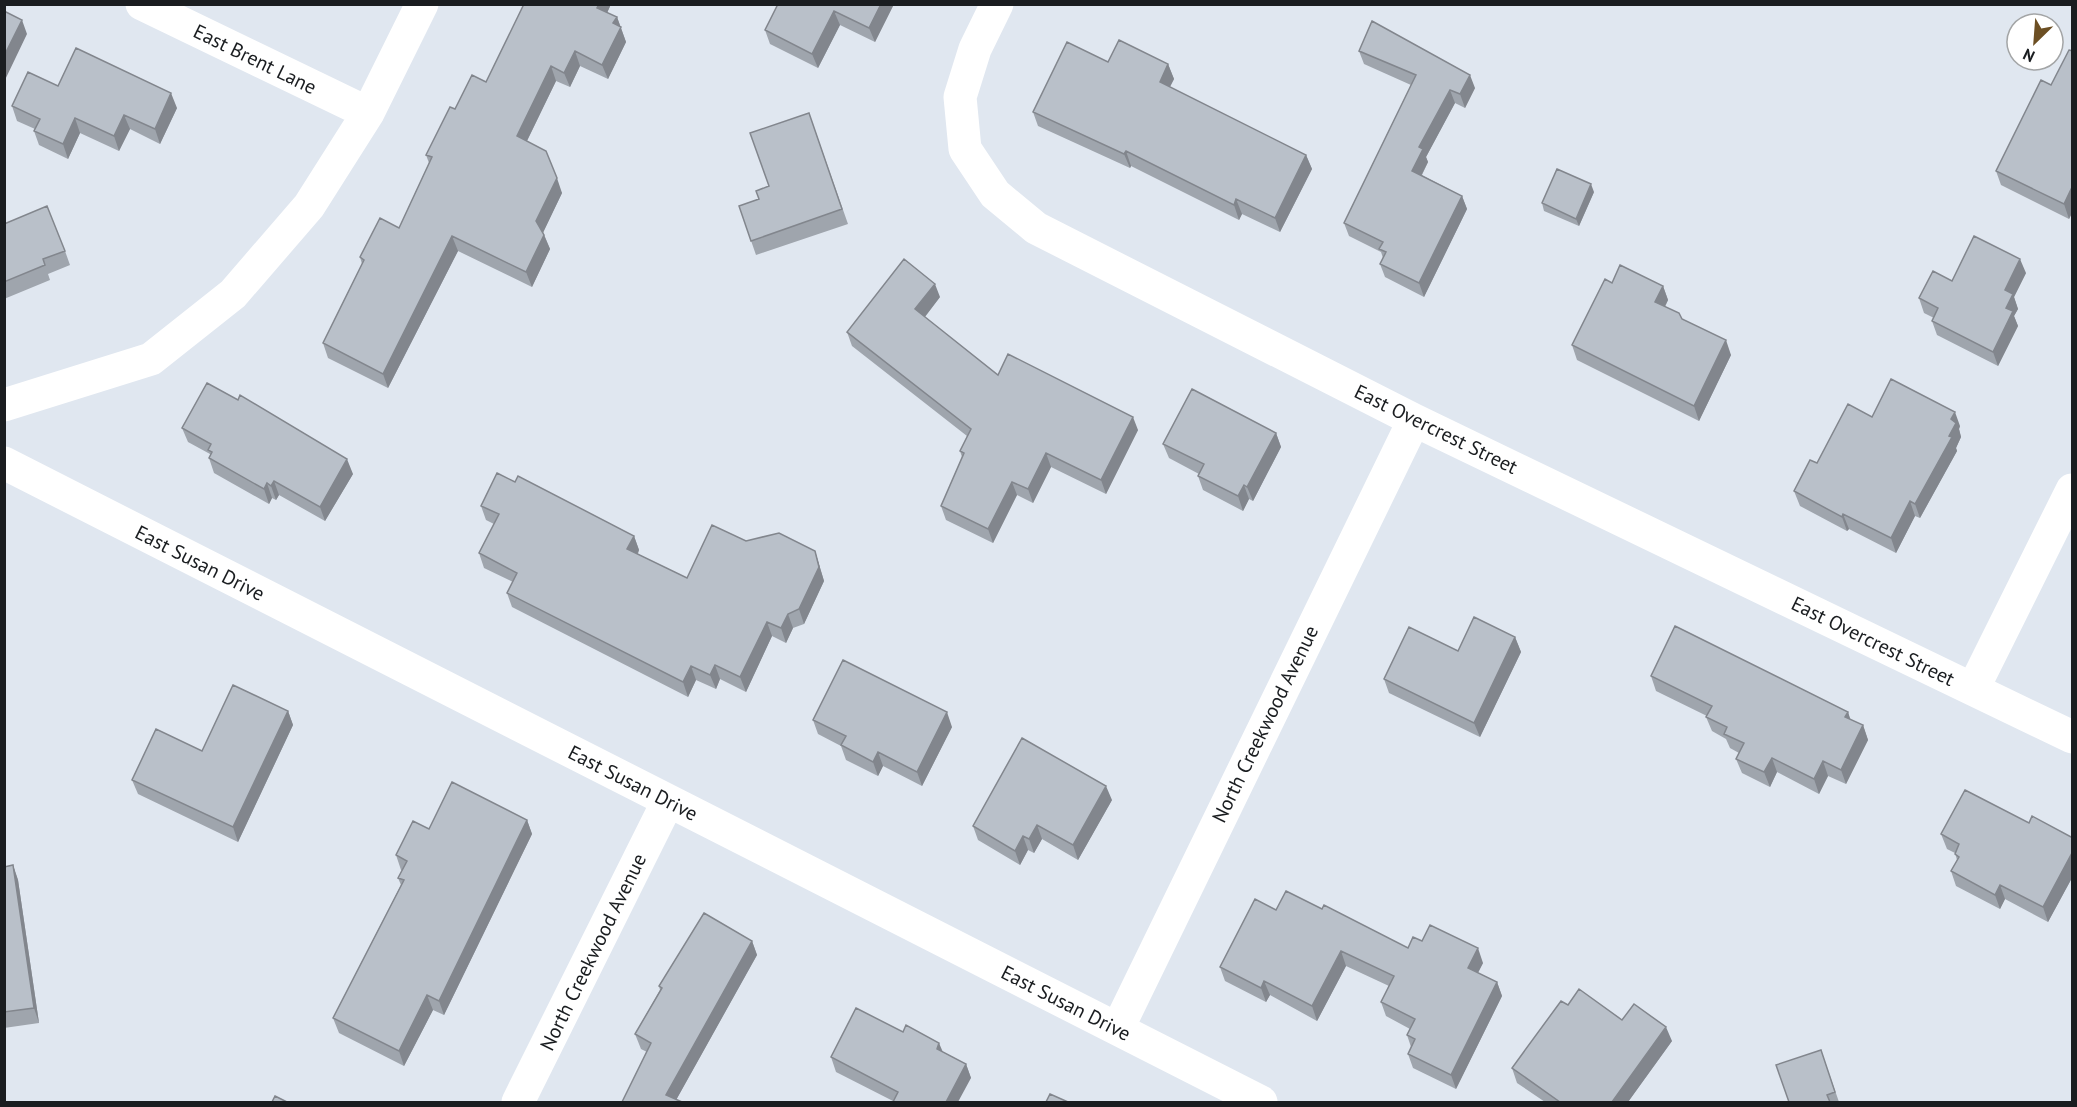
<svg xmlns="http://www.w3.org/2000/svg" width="2077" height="1107" font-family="'PT Sans',sans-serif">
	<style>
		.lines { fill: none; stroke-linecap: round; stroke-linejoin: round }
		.street { stroke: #fff; stroke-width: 33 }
		.wall { fill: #9fa5ad }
		.shaded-wall { fill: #82868d }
		.building { fill: #b9c0c9; stroke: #82868d; stroke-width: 1.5 }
		.labels { text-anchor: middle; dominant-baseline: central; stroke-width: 4.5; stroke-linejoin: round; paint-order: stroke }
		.street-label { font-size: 20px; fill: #1a1d20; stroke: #fff }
	</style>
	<rect width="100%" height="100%" fill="#e0e7f0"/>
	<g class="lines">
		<path class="street" d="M142 4 368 113
			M997 4 975 49 960 97 965 149 995 194 1036 228 1414 420 2072 737
			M4 405 151 359 233 294 309 206 368 113 422 4
			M4 463 1261 1102
			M1973 689 2072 490
			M1118 1028 1414 420
			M518 1102 668 801"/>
	</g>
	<path class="wall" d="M611 4 607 13 617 17 626 42 608 79 580 66 570 87 556 81 527 141 562 193 543 232 550 249 532 287 458 251 388 388 328 358 323 343 362 264 360 257 399 228 429 163 426 155 455 109 486 82Z
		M778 4H894L875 42 840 25 818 68 770 44 765 30Z
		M1359 51 1475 88 1465 108 1455 103 1426 157 1428 162 1422 175 1462 196 1467 209 1424 297 1385 277 1380 264 1383 258 1381 252 1349 236 1344 223 1411 85 1364 64Z
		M2073 51V211L2069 219 2001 185 1996 171Z
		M1108 62 1168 64 1174 79 1170 87 1306 155 1312 169 1280 232 1242 214 1239 220 1131 166 1130 168 1038 126 1033 112Z
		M58 86 177 108 160 144 130 129 119 151 80 133 68 159 39 145 34 131 35 129 17 121 12 106Z
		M809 113 848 224 756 255 739 206 759 199 769 186Z
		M1594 192 1579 226 1544 211 1542 203Z
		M4 224 65 251 70 265 48 274 50 280 4 299Z
		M2026 273 2014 297 2018 309 2014 316 2018 326 1998 366 1937 335 1932 321 1934 318 1924 313 1919 298 1952 281Z
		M1612 283 1663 286 1668 300 1665 307 1731 355 1699 421 1577 360 1572 345Z
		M940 297 925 317 998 375 1138 430 1106 494 1051 467 1033 503 1017 495 993 543 946 520 941 506 962 457 960 451 967 436 852 346 847 332Z
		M1872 417 1960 426 1959 429 1961 437 1956 448 1957 451 1920 518 1915 516 1896 553 1849 529 1847 531 1800 506 1794 491 1817 463Z
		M182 428 353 474 325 521 279 495 276 500 272 498 269 504 214 473 209 458 210 456V454L188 442Z
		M1276 433 1281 447 1253 501 1249 499 1243 511 1203 490 1198 476 1199 474 1169 458 1163 444Z
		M515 482 634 536 639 550 638 554 687 578 746 541 815 551 824 581 804 624 793 628 786 643 772 636 746 692 720 679 716 689 696 680 688 697 512 607 507 593 513 582 484 568 479 553 494 524 486 520 481 506Z
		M1515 637 1521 652 1480 737 1389 693 1384 679Z
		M1651 676 1848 712 1850 720 1863 725 1868 740 1846 784 1828 776 1819 794 1777 772 1770 787 1742 773 1736 759 1739 753 1730 748 1726 739 1712 731 1706 717 1707 716 1656 691Z
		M288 711 293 725 238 842 138 794 132 780 202 751Z
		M813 720 952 727 922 786 883 766 878 776 846 760 841 746 818 734Z
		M1112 800 1078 860 1042 839 1034 853 1028 850 1020 865 978 840 973 826Z
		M527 820 532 834 444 1015 433 1010 404 1066 339 1033 333 1018 401 885 398 878 402 870H401L396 855 429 829Z
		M2029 823 2073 838V876L2048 922 2005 899 2000 909 1956 886 1951 871 1957 860 1955 853 1947 849 1941 834Z
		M13 865 18 880 39 1023 4 1028V867Z
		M1322 909 1408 948 1483 963 1478 973 1497 982 1502 996 1456 1089 1413 1068 1408 1054 1411 1047 1407 1035 1410 1029 1386 1016 1381 1002 1389 986 1346 966 1317 1021 1270 995 1266 1002 1225 981 1220 967 1276 910Z
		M752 941 757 955 676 1100 622 1102 647 1052 641 1049 635 1034 660 990 659 986Z
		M1568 1005 1672 1041 1628 1102H1545L1517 1083 1512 1068Z
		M1821 1050 1839 1102H1789Z
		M943 1052 966 1064 971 1078 893 1101 836 1072 831 1057Z"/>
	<path class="shaded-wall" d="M599 4H611L603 22 597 8Z
		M881 4H894L875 42 869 28Z
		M834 11 840 25 818 68 812 54Z
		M617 17 626 42 608 79 602 65 613 23Z
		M22 20 27 34 4 82V56Z
		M575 51 580 66 570 87 564 73Z
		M1168 64 1174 79 1165 96 1160 82Z
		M551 66 556 81 522 151 517 136Z
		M1470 75 1475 88 1465 108 1460 94Z
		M1450 90 1455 103 1426 157 1428 162 1417 184 1412 171 1419 147Z
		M171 93 177 108 160 144 155 129Z
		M124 115 130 129 119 151 114 136Z
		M75 118 80 133 68 159 63 144Z
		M1126 151 1131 166 1130 168 1124 154Z
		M1306 155 1312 169 1280 232 1275 218Z
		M557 178 562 193 542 235 536 221Z
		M1591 184 1594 192 1579 226 1576 219Z
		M2073 185V211L2069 219 2064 204Z
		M1462 196 1467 209 1424 297 1419 283Z
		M1236 199 1242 214 1239 220 1234 205Z
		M544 235 550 249 532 287 526 272Z
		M452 236 458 251 388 388 383 374Z
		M2020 259 2026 273 2014 297 2018 309 2014 316 2018 326 1998 366 1993 352 2005 290Z
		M935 284 940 297 920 323 915 309Z
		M1663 286 1668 300 1660 316 1655 302Z
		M1726 340 1731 355 1699 421 1694 406Z
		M1955 412 1960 426 1959 429 1961 437 1956 448 1957 451 1920 518 1915 504 1949 436 1951 419Z
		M1133 417 1138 430 1106 494 1101 480Z
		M1276 433 1281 447 1253 501 1247 487Z
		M1046 453 1051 467 1033 503 1028 489Z
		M347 459 353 474 325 521 320 507Z
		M274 481 279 495 276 500 271 486Z
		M1012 482 1017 495 993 543 988 529Z
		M267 483 272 498 269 504 264 489Z
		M1244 485 1249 499 1243 511 1238 496Z
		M1910 501 1915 516 1896 553 1891 538Z
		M1843 514 1849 529 1847 531 1842 517Z
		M634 536 639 550 633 563 627 549Z
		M815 551 824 581 804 624 799 609Z
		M788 614 793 628 786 643 781 628Z
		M767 622 772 636 746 692 740 677Z
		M1515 637 1521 652 1480 737 1474 723Z
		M715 665 720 679 716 689 710 675Z
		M691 666 696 680 688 697 683 682Z
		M288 711 293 725 238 842 233 827Z
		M947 712 952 727 922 786 917 772Z
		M1848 712 1853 727 1845 717Z
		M1863 725 1868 740 1846 784 1841 770Z
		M878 752 883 766 878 776 873 762Z
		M1772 758 1777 772 1770 787 1764 772Z
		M1823 761 1828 776 1819 794 1814 779Z
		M1106 786 1112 800 1078 860 1073 845Z
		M527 820 532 834 444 1015 439 1001Z
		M1037 825 1042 839 1034 853 1029 839Z
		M1023 836 1028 850 1020 865 1015 851Z
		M2073 851V876L2048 922 2043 907Z
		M13 865 18 880 39 1023 34 1008Z
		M2000 885 2005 899 2000 909 1995 895Z
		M752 941 757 955 675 1102 666 1095Z
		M1478 948 1483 963 1473 982 1468 968Z
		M1341 951 1346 966 1317 1021 1312 1006Z
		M1264 981 1270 995 1266 1002 1261 988Z
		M1497 982 1502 996 1456 1089 1451 1075Z
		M427 995 433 1010 404 1066 399 1051Z
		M1666 1027 1672 1041 1628 1102H1612Z
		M939 1043 945 1057 937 1049Z
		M966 1064 971 1078 958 1102H946Z"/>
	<path class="building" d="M524 4H599L597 8 617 17 613 23 621 27 602 65 575 51 564 73 551 66 517 136 546 151 557 178 536 221 544 235 526 272 452 236 383 374 323 343 364 260 360 257 380 218 399 228 432 157 426 155 450 107 455 109 472 75 486 82Z
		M778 4H881L869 28 834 11 812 54 765 30Z
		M4 11 22 20 4 56Z
		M1372 21 1470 75 1460 94 1450 90 1419 147 1423 149 1412 171 1462 196 1419 283 1380 264 1386 252 1379 249 1383 242 1344 223 1416 75 1359 51Z
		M1119 40 1168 64 1160 82 1306 155 1275 218 1236 199 1234 205 1126 151 1124 154 1033 112 1067 42 1108 62Z
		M76 48 171 93 155 129 124 115 114 136 75 118 63 144 34 131 40 119 12 106 28 72 58 86Z
		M2069 50 2073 51V185L2064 204 1996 171 2041 80 2051 85Z
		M809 113 842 209 751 241 739 206 759 199 756 191 769 186 750 133Z
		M1557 169 1591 184 1576 219 1542 203Z
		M47 206 65 251 43 259 45 265 4 282V224Z
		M1974 236 2020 259 2005 290 2013 294 2006 308 2013 311 1993 352 1932 321 1938 308 1919 298 1933 271 1952 281Z
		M904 259 935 284 915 309 998 375 1008 354 1133 417 1101 480 1046 453 1028 489 1012 482 988 529 941 506 964 453 960 451 971 429 847 332Z
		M1620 265 1663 286 1655 302 1679 313 1682 319 1726 340 1694 406 1572 345 1605 279 1612 283Z
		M1891 379 1955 412 1951 419 1956 423 1949 436 1952 437 1915 504 1910 501 1891 538 1843 514 1842 517 1794 491 1810 460 1817 463 1848 404 1872 417Z
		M207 383 238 400 240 395 347 459 320 507 274 481 271 486 267 483 264 489 209 458 212 452 208 450 211 444 182 428Z
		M1192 389 1276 433 1247 487 1244 485 1238 496 1198 476 1204 464 1163 444Z
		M497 473 515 482 518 476 634 536 627 549 687 578 712 525 746 541 779 533 815 551 819 567 799 609 788 614 781 628 767 622 740 677 715 665 710 675 691 666 683 682 507 593 517 573 479 553 499 514 481 506Z
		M1474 617 1515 637 1474 723 1384 679 1409 627 1458 651Z
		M1675 626 1848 712 1845 717 1863 725 1841 770 1823 761 1814 779 1772 758 1764 772 1736 759 1744 743 1724 734 1727 727 1706 717 1712 706 1651 676Z
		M843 660 947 712 917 772 878 752 873 762 841 745 846 736 813 720Z
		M233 685 288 711 233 827 132 780 156 729 202 751Z
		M1022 738 1106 786 1073 845 1037 825 1029 839 1023 836 1015 851 973 826Z
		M452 782 527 820 439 1001 427 995 399 1051 333 1018 404 880 398 878 407 861 396 855 413 821 429 829Z
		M1965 790 2029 823 2032 816 2073 838V851L2043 907 2000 885 1995 895 1951 871 1959 857 1955 854 1959 844 1941 834Z
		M13 865 34 1008 4 1012V867Z
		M1286 891 1322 909 1324 905 1408 948 1413 937 1422 941 1430 925 1478 948 1468 968 1497 982 1451 1075 1408 1054 1415 1039 1407 1035 1415 1019 1381 1002 1394 976 1341 951 1312 1006 1264 981 1261 988 1220 967 1255 899 1276 910Z
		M704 913 752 941 666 1095 682 1102H622L651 1043 635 1034 662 988 659 986Z
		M1579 989 1622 1020 1634 1004 1666 1027 1612 1102H1560L1512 1068 1561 1001 1568 1005Z
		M856 1008 903 1032 906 1025 939 1043 937 1049 966 1064 946 1102H893L898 1092 831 1057Z
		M1821 1050 1835 1092 1827 1095 1830 1102H1789L1776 1065Z
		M1050 1094 1068 1102H1046Z
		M275 1096 287 1102H272Z"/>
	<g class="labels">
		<g class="street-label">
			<text transform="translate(255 59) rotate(26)">East Brent Lane</text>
			<text transform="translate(1436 429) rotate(26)">East Overcrest Street</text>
			<text transform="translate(200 563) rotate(27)">East Susan Drive</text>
			<text transform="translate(1873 641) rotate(26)">East Overcrest Street</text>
			<text transform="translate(1265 724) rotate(-64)">North Creekwood Avenue</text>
			<text transform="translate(633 783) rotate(27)">East Susan Drive</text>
			<text transform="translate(593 952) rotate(-64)">North Creekwood Avenue</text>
			<text transform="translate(1066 1003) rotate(27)">East Susan Drive</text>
		</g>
	</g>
	<rect width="2077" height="1107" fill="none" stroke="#1a1d20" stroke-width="12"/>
	<g transform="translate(2035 42) rotate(205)"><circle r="28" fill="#ffffff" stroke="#a3a5a6" stroke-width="1.5"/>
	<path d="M0-4.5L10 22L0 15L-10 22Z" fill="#6c4f23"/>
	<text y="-9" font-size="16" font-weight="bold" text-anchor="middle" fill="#1a1d20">N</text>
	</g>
</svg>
